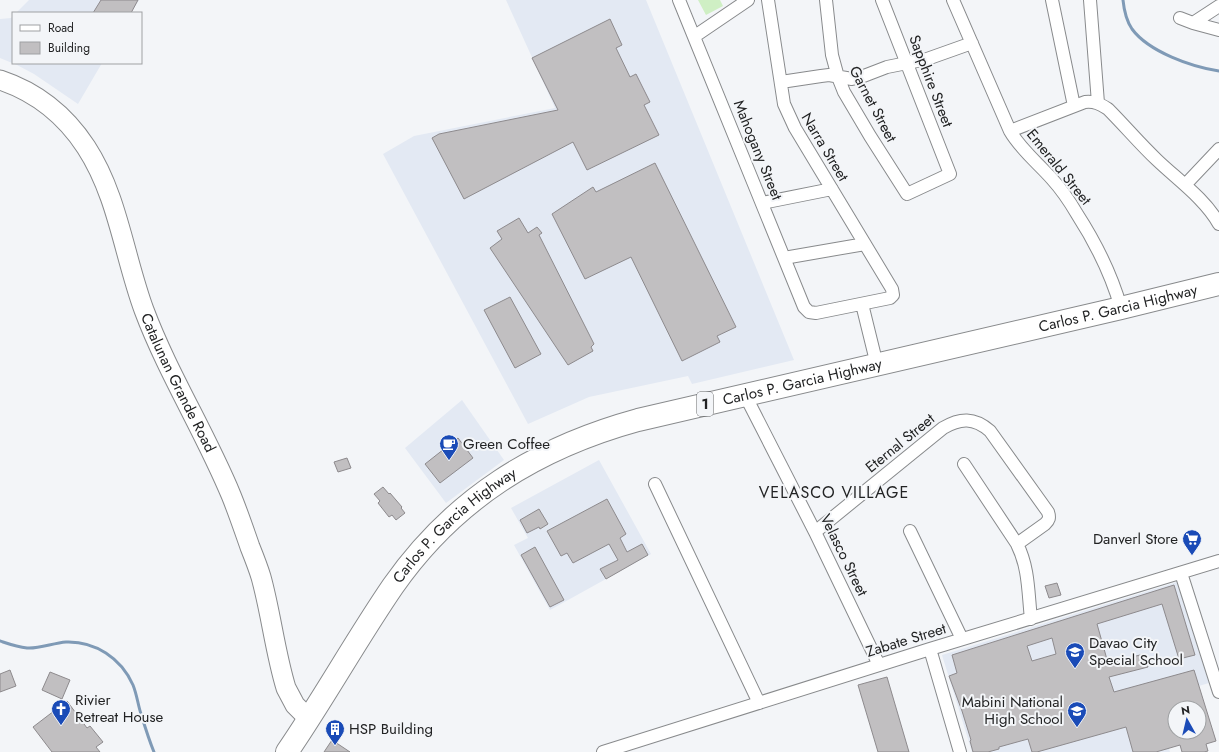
<svg xmlns="http://www.w3.org/2000/svg" width="1219" height="752" font-family="Jost,sans-serif">
	<style>
		.built { fill: #e3e9f3 }
		.green { fill: #cfefc4 }
		.lines { fill: none; stroke-linecap: round; stroke-linejoin: round }
		.stream { stroke: #7f9ab6; stroke-width: 3 }
		.building { fill: #c1bfc1; stroke: #8d8a8d; fill-rule: evenodd }
		.street-casing { stroke: #888a8c; stroke-width: 14 }
		.primary-casing { stroke: #888a8c; stroke-width: 21 }
		.highway-casing { stroke: #888a8c; stroke-width: 24 }
		.street { stroke: #fff; stroke-width: 12 }
		.primary { stroke: #fff; stroke-width: 19 }
		.highway { stroke: #fff; stroke-width: 22 }
		.labels { text-anchor: middle; dominant-baseline: central; stroke-width: 4; stroke-linejoin: round; paint-order: stroke }
		.shield { fill: #f3f5f8; stroke: #616264; stroke-width: 1 }
		.shield-label { font-size: 14px; font-weight: bold; fill: #222324 }
		.street-label { font-size: 15px; fill: #222324; stroke: #f3f5f8 }
		.poi-label { font-size: 15px; fill: #222324; stroke: #f3f5f8; text-anchor: start }
		.neighbourhood-label { font-size: 16px; letter-spacing: 1px; fill: #222324; stroke: #f3f5f8 }
	</style>
	<rect width="100%" height="100%" fill="#f3f5f8"/>
	<path class="built" d="M29 0H139L131 13H16Z
		M506 0H646L794 360 692 384 688 376 589 397 528 424 383 154 414 136 555 108Z
		M13 16V63H102L78 104 34 74 17 65 0 58V19L11 18Z
		M462 400 504 460 446 503 405 448Z
		M599 460 651 554 550 610 514 545 528 538 511 508Z
		M1177 582 1209 683 1154 699 1170 752H972L942 655Z"/>
	<path class="green" d="M698 0H720L723 6 706 15Z"/>
	<g class="lines">
		<path class="stream" d="M1123 0C1124 10 1126 20 1132 29 1149 52 1192 67 1219 71
			M0 641C9 644 17 647 27 648 39 649 53 643 66 642 95 641 121 658 133 685 137 695 138 705 141 714 145 727 149 740 154 752"/>
	</g>
	<path class="building" d="M101 0H138L131 13H93Z
		M610 19 622 45 616 48 630 77 636 74 650 102 644 105 659 135 587 170 573 142 464 199 432 138 439 134 558 110 532 58Z
		M655 163 736 327 717 336 720 342 682 361 631 257 585 279 552 214 593 187 596 192Z
		M519 218 528 233 537 227 542 233 539 235 594 344 591 347 593 351 568 365 490 248 502 239 497 231Z
		M510 297 541 354 515 368 484 310Z
		M458 438 473 458 440 483 425 464Z
		M347 458 351 468 338 472 334 462Z
		M383 487 389 494 390 493 402 507 401 508 405 513 396 520 392 515 389 517 378 503 380 501 374 494Z
		M607 499 626 534 620 538 627 552 642 544 648 555 606 579 600 569 618 560 609 544 573 563 567 553 561 556 547 531Z
		M539 509 548 524 540 529 539 527 527 533 520 520Z
		M535 547 564 600 550 607 521 555Z
		M1057 583 1061 595 1049 598 1045 586Z
		M1174 585 1195 655 1179 659 1162 604 1097 624 1108 663 1144 654 1148 667 1109 677 1114 692 1194 670 1216 741 1206 744 1208 751 1204 752H1182L1180 745 1156 752H1133L1126 727 1037 752H1032L1028 739 999 747V749L988 752H973L970 741 971 740 962 711 949 676 957 673 952 655ZM1052 638 1056 654 1032 661 1027 646ZM1175 708H1199V732H1175Z
		M10 670 16 686 0 692V674Z
		M50 672 70 680 62 699 42 690Z
		M887 677 909 752H878L858 685Z
		M67 701 87 728 90 726 103 742 96 747 100 752H52L33 727Z
		M332 740 350 752H324Z"/>
	<g class="lines">
		<defs>
			<path id="street" d="M679 0 804 307 809 312 816 313 890 298 893 295 892 289 795 128 784 104 768 0
				M826 0 832 55 838 77 844 92 870 136 907 194 950 174 882 0
				M953 0 1010 131C1021 150 1038 163 1052 179 1062 190 1070 202 1077 214 1097 245 1111 273 1121 308
				M1052 0 1074 106
				M1090 0 1098 103
				M1180 18 1193 23 1219 30
				M1193 23 1219 6
				M695 36 748 0
				M781 82 821 76 829 75 852 79 861 77 887 67 927 59 972 43
				M1010 131 1085 102C1095 101 1100 104 1108 109 1125 126 1140 144 1157 160 1178 180 1205 199 1219 224
				M1185 185 1219 149
				M762 203 832 189
				M784 258 865 244
				M862 304 877 365
				M745 395 815 532 879 665
				M964 464 1017 544C1029 568 1028 592 1031 619
				M655 484 759 703
				M910 531 962 639
				M815 532 943 428C960 418 974 417 990 431L1048 512C1050 518 1049 520 1045 524L1017 544
				M1181 573 1219 692
				M930 649 960 752
				M603 752 930 649 1219 561"/>
			<g id="primary">
				<path id="s1" d="M0 80C36 92 65 115 86 147 118 196 124 256 144 310 168 374 205 432 231 495 238 512 244 530 250 547 254 557 258 567 261 577 271 613 275 652 286 688L295 705 309 719"/>
			</g>
			<g id="highway">
				<path id="s2" d="M287 752C324 698 356 640 393 586 454 499 536 448 638 420L1121 308 1219 284"/>
			</g>
		</defs>
		<use href="#street" class="street-casing"/>
		<use href="#primary" class="primary-casing"/>
		<use href="#highway" class="highway-casing"/>
		<use href="#street" class="street"/>
		<use href="#primary" class="primary"/>
		<use href="#highway" class="highway"/>
	</g>
	<defs>
		<symbol id="cafe-pin" viewBox="-11 -11 22 30"><path d="M0 17L-7.5 6A9.5 9.5 0 1 1 7.5 6Z" fill="#1a4bb7" stroke="#f3f5f8"/><path d="M-5.5-4.5H6V0H3Q3 3.5 0 3.5H-2.5Q-5.5 3.5-5.5 0ZM3-3.2v2h1.7v-2ZM-6 4.5H4V6H-6Z" fill="#fff"/></symbol>
		<symbol id="supermarket-pin" viewBox="-11 -11 22 30"><path d="M0 17L-7.5 6A9.5 9.5 0 1 1 7.5 6Z" fill="#1a4bb7" stroke="#f3f5f8"/><path d="M-6-5.5h2.5l.6 2H6L4.5 2H-2.5L-4.4-4H-6ZM-1.5 3.2a1.3 1.3 0 1 0 .1 0ZM3 3.2a1.3 1.3 0 1 0 .1 0Z" fill="#fff"/></symbol>
		<symbol id="school-pin" viewBox="-11 -11 22 30"><path d="M0 17L-7.5 6A9.5 9.5 0 1 1 7.5 6Z" fill="#1a4bb7" stroke="#f3f5f8"/><path d="M0-5L7-2L0 1L-7-2ZM-4 1L0 2.5L4 1V4Q0 6-4 4Z" fill="#fff"/></symbol>
		<symbol id="church-pin" viewBox="-11 -11 22 30"><path d="M0 17L-7.5 6A9.5 9.5 0 1 1 7.5 6Z" fill="#1a4bb7" stroke="#f3f5f8"/><path d="M-1.2-6h2.4v3.5h3.3v2.4h-3.3V6h-2.4V-.1h-3.3v-2.4h3.3Z" fill="#fff"/></symbol>
		<symbol id="building-pin" viewBox="-11 -11 22 30"><path d="M0 17L-7.5 6A9.5 9.5 0 1 1 7.5 6Z" fill="#1a4bb7" stroke="#f3f5f8"/><path d="M-4-6H4V6H1V3H-1V6H-4ZM-2.5-4.3h1.7v1.8h-1.7ZM.8-4.3h1.7v1.8H.8ZM-2.5-1h1.7V.8h-1.7ZM.8-1h1.7V.8H.8Z" fill="#fff"/></symbol>
	</defs>
	<g fill-rule="evenodd">
		<use href="#cafe-pin" x="438" y="433" width="22" height="30"/>
		<use href="#supermarket-pin" x="1181" y="528" width="22" height="30"/>
		<use href="#school-pin" x="1064" y="641" width="22" height="30"/>
		<use href="#church-pin" x="50" y="698" width="22" height="30"/>
		<use href="#school-pin" x="1066" y="700" width="22" height="30"/>
		<use href="#building-pin" x="324" y="718" width="22" height="30"/>
	</g>
	<g class="labels">
		<rect class="shield" x="697" y="392" width="16" height="24" rx="3"/>
		<g class="shield-label">
			<text x="705" y="404">1</text>
		</g>
		<g class="street-label">
			<text transform="translate(931 81) rotate(69)">Sapphire Street</text>
			<text transform="translate(873 104) rotate(62)">Garnet Street</text>
			<text transform="translate(825 147) rotate(59)">Narra Street</text>
			<text transform="translate(758 150) rotate(68)">Mahogany Street</text>
			<text transform="translate(1059 167) rotate(51)">Emerald Street</text>
			<text stroke="none"><textPath href="#s2" startOffset="992">Carlos P. Garcia Highway</textPath></text>
			<text stroke="none"><textPath href="#s1" startOffset="365">Catalunan Grande Road</textPath></text>
			<text stroke="none"><textPath href="#s2" startOffset="668">Carlos P. Garcia Highway</textPath></text>
			<text transform="translate(900 443) rotate(-39)">Eternal Street</text>
			<text stroke="none"><textPath href="#s2" startOffset="284">Carlos P. Garcia Highway</textPath></text>
			<text transform="translate(844 555) rotate(64)">Velasco Street</text>
			<text transform="translate(906 640) rotate(-17)">Zabate Street</text>
		</g>
		<g class="poi-label">
			<text x="463" y="444">Green Coffee</text>
			<text x="1178" y="539" text-anchor="end">Danverl Store</text>
			<text x="1089" y="643">Davao City<tspan x="1089" dy="17">Special School</tspan></text>
			<text x="75" y="700">Rivier<tspan x="75" dy="17">Retreat House</tspan></text>
			<text x="1063" y="702" text-anchor="end">Mabini National<tspan x="1063" dy="17">High School</tspan></text>
			<text x="349" y="729">HSP Building</text>
		</g>
		<g class="neighbourhood-label">
			<text x="834" y="492">VELASCO VILLAGE</text>
		</g>
	</g>
	<rect x="12" y="12" width="130" height="52" fill="#f3f5f8" stroke="#9fa1a3"/>
	<rect x="20" y="25" width="20" height="6" fill="#ffffff" stroke="#9fa1a3"/>
	<text x="48" y="32" font-size="12" fill="#222324">Road</text>
	<rect x="20" y="42" width="20" height="12" fill="#c1bfc1" stroke="#9fa1a3"/>
	<text x="48" y="52" font-size="12" fill="#222324">Building</text>
	<g transform="translate(1187 720) rotate(352)"><circle r="19" fill="#f3f5f8" stroke="#9fa1a3"/>
	<path d="M0-3L7 15L0 10L-7 15Z" fill="#1a4bb7"/>
	<text y="-6" font-size="11" font-weight="bold" text-anchor="middle" fill="#222324">N</text>
	</g>
</svg>
